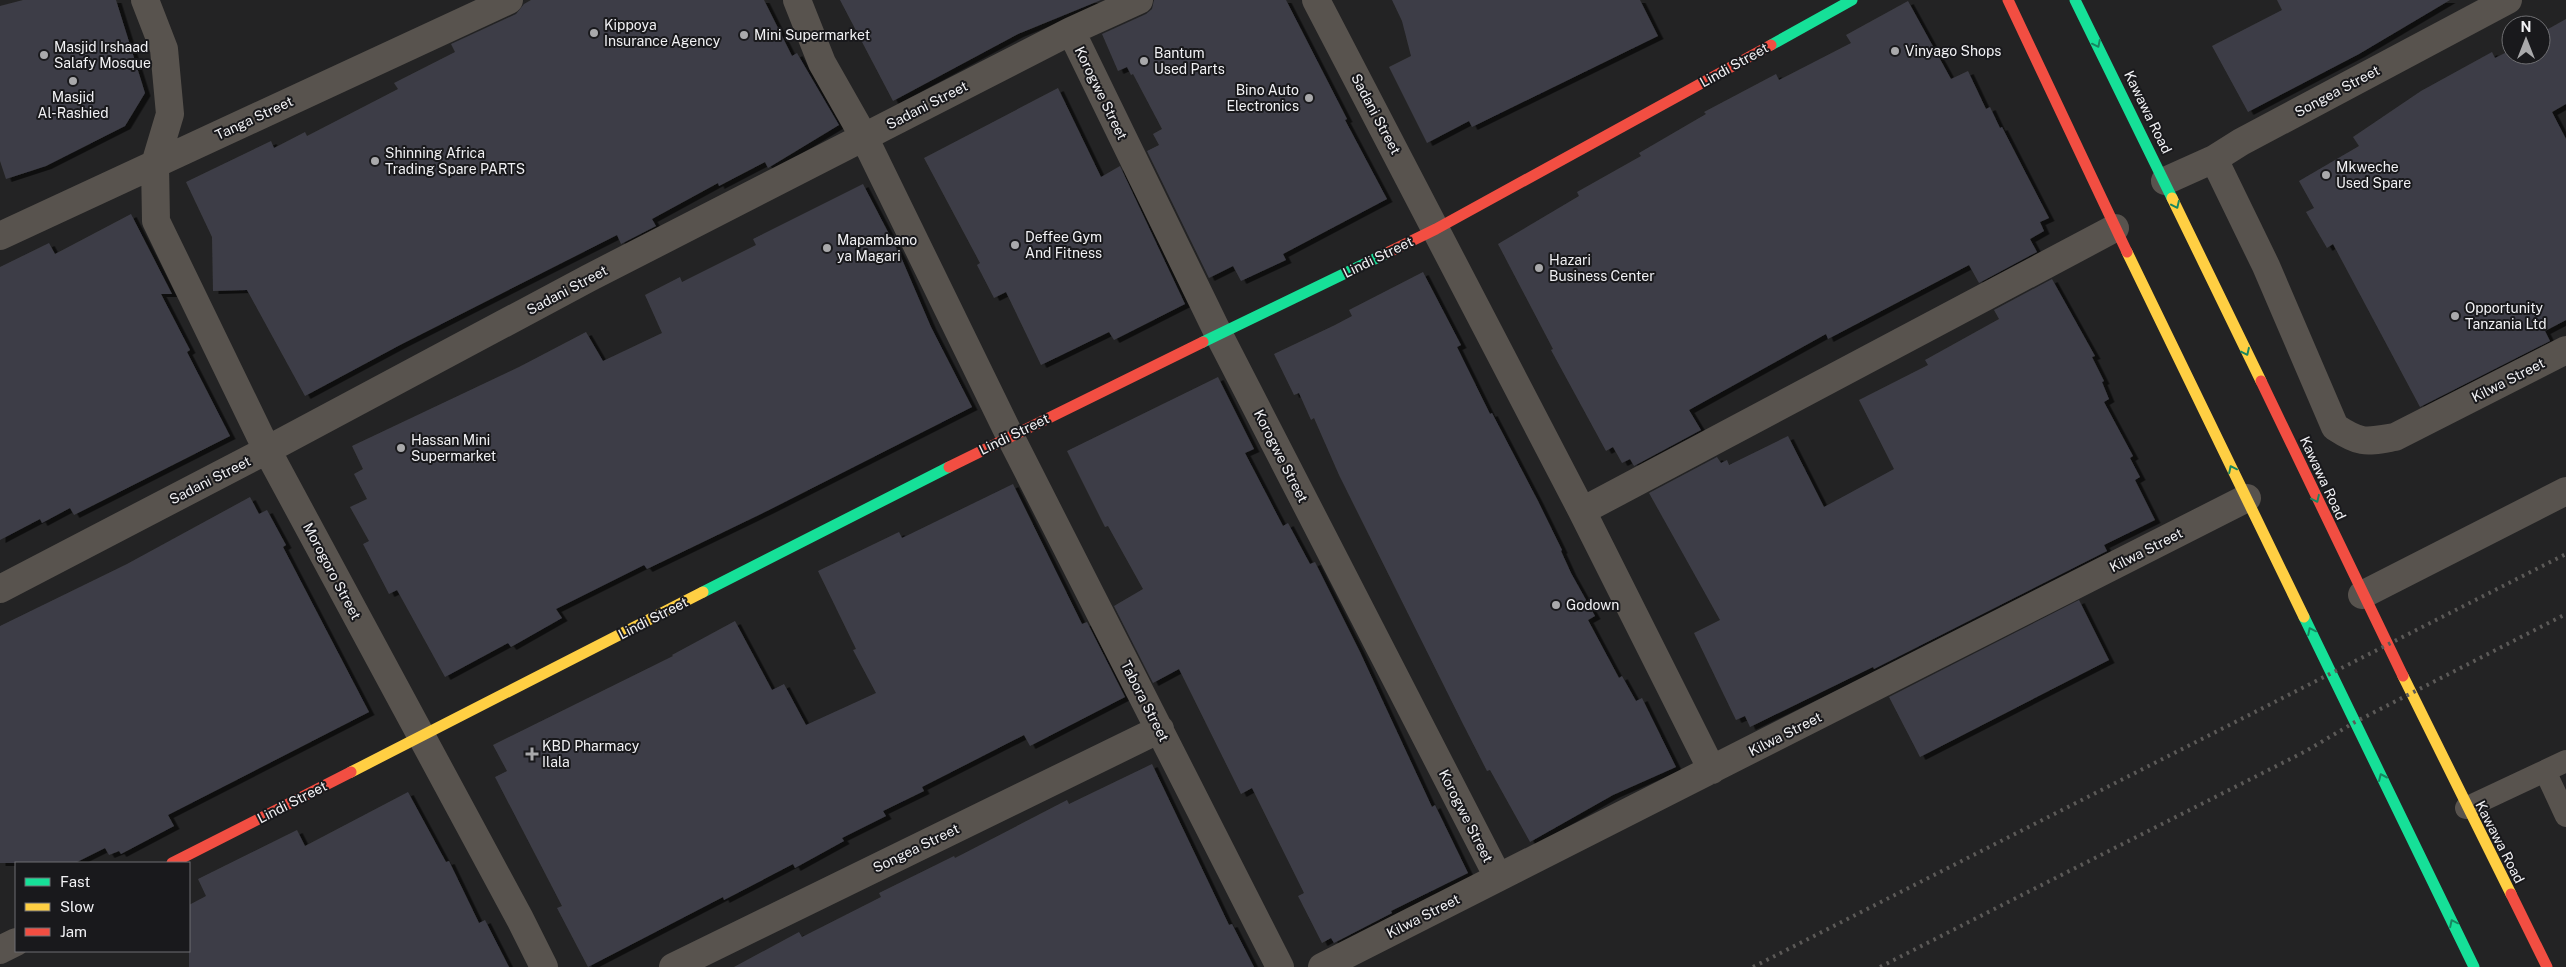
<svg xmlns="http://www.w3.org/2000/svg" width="2566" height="967" font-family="'Public Sans',sans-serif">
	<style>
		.building { fill: #3e3e46; filter: url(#shadow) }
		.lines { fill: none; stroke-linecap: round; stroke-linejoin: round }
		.lane { stroke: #58534e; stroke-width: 22 }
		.street { stroke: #58534e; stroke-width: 28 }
		.fast { stroke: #16e098; stroke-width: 11 }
		.slow { stroke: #ffcf43; stroke-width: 11 }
		.jam { stroke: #f24e42; stroke-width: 11 }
		.rail { stroke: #5c5a58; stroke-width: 4; stroke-dasharray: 2.5 5; stroke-linecap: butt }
		.oneway { stroke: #178660 }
		.poi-dot { fill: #a9a9ab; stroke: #19191c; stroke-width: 2 }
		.labels { text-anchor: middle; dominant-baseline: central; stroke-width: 4; stroke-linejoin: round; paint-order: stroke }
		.poi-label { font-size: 14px; fill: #f1f1f4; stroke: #19191c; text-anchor: start }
		.street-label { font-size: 14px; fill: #f1f1f4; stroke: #19191c }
	</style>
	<defs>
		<filter id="shadow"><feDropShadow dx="5.5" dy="3" stdDeviation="0" flood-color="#0009"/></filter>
	</defs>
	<rect width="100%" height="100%" fill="#232324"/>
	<path class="building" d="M23 0H116L145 93 125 126 46 166 6 179 0 161V6Z
		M531 0H764L792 56 797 53 839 125 768 168 765 162 719 186 718 183 652 219 656 226 621 244 617 235 400 345 305 396 247 290 213 291 212 237 186 182 271 141 274 148 305 132 307 136 398 89 394 83 455 52 451 44 516 14 524 4Z
		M840 0H1101L1018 34 893 101Z
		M1154 0H1286L1347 119 1345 120 1387 199 1283 254 1286 260 1241 281 1233 266 1209 278 1147 151 1159 145 1153 134 1162 129 1133 74 1131 75 1127 67 1118 71 1102 34 1146 14 1152 9Z
		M1392 0H1640L1658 36 1472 127 1469 121 1427 143 1389 67 1411 56 1402 21Z
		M2277 0H2450L2359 54 2248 112 2212 46 2282 10Z
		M1908 1 1951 79 1968 71 1986 109 1990 107 2000 128 2002 127 2049 218 2040 222 2044 231 2030 239 2037 252 1979 283 1969 265 1828 339 1826 334 1689 410 1701 430 1634 466 1630 459 1622 463 1613 447 1606 451 1551 350 1553 349 1498 244 1579 196 1577 192 1641 156 1639 153 1706 114 1704 112 1776 74 1779 80 1851 43 1846 35Z
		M2566 19V104L2552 112 2566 139V320L2545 331 2550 341 2420 407 2333 244 2327 248 2306 212 2314 208 2299 181 2359 146 2353 137 2421 91 2492 52 2495 58 2511 50V55H2541V33Z
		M1058 88 1101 177 1120 166 1185 304 1114 340 1109 332 1041 365 1006 292 994 298 977 265 980 263 924 158Z
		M863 184 901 257 931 327 972 407 769 510 647 569 644 565 556 609 562 618 511 647 508 643 445 677 397 590 389 594 363 544 369 541 350 507 367 499 354 474 363 469 352 446 519 367 586 332 603 361 662 333 645 295 680 277 682 282 756 245 753 239Z
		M131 214 172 294H161L190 350 187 352 230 436 74 515 70 508 42 523 40 519 0 540V267L49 243 55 254Z
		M1423 272 1461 345 1457 347 1490 414 1492 413 1538 501 1562 550 1561 551 1571 573 1595 616 1588 620 1619 678 1622 676 1636 701 1642 698 1676 767 1613 795 1530 842 1490 770 1487 771 1463 724 1339 475 1314 418 1311 420 1299 393 1294 395 1274 354 1335 325 1352 316 1349 310Z
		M2052 279 2095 356 2092 357 2104 381 2102 382 2109 399 2104 402 2133 456 2130 458 2140 477 2135 480 2155 520 2104 545 2107 551 1874 669 1873 667 1750 727 1745 716 1736 720 1694 633 1720 620 1649 493 1717 457 1721 463 1727 460 1729 465 1788 436 1824 507 1894 469 1859 400 1928 365 1925 360 1999 319 1994 310Z
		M1218 377 1254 449 1245 453 1283 526 1288 523 1310 564 1315 562 1360 652 1432 807 1435 805 1468 873 1391 911 1392 913 1334 943 1331 938 1322 943 1298 896 1304 893 1252 788 1241 794 1179 669 1153 683 1114 606 1143 589 1108 526 1105 527 1067 451Z
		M1013 484 1082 624 1087 622 1125 697 1030 746 1024 735 922 787 924 791 883 811 886 816 842 838 844 841 795 868 793 864 724 900 723 897 588 967 557 908 562 906 495 777 507 771 493 745 673 656 672 655 735 621 772 690 784 684 806 725 876 693 853 650 856 649 818 571 899 532 902 538Z
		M250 497 259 514 267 510 286 545 283 547 369 712 168 815 174 826 121 854 119 851 109 855 105 848 75 863H0V626L127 564Z
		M2079 600 2109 660 1920 757 1889 697Z
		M1152 764 1229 925 1232 924 1254 967H734L799 932 802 937 881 897 879 893 954 856 955 858 1067 800 1069 804Z
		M408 792 446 862 449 861 479 923 485 920 509 967H189V905L206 896 198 879 297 830 305 846Z"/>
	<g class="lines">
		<path class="lane" d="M2545 771 2566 816
			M2466 808 2566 761"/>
		<path class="street" d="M145 0 164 49 170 114 155 164 156 221 267 450 520 919 544 967
			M797 0 822 63 864 137 1010 436 1280 967
			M1316 0 1582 511 1712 770
			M1071 31 1219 335 1498 877
			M2214 159 2266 266 2335 427C2361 444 2365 442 2395 437L2566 350
			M2165 181 2214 159 2241 142 2508 0
			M0 236 509 0
			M1582 511 2115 228
			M0 589 267 450 589 278 1071 31 1139 0
			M2362 595 2566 491
			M0 950 16 942
			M673 967 1160 729
			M1322 967 2247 498"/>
		<path class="fast" d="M2075 0 2172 198
			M1771 45 1852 0
			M1203 342 1389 252
			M703 592 949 467
			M2304 617 2474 967"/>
		<path class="slow" d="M2172 198 2261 381
			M2127 252 2304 617
			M2403 676 2511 894
			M351 772 703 592"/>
		<path class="jam" d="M2008 0 2127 252
			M1389 252 1436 229 1771 45
			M2261 381 2403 676
			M949 467 1203 342
			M172 863 351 772
			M2511 894 2547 967"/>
		<path class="rail" d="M1753 967 2566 554
			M1880 967 2306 751 2355 722 2566 614"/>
	</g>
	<defs><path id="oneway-chevron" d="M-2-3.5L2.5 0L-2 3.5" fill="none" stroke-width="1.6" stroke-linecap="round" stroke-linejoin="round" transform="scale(1.25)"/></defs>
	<g class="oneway">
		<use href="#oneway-chevron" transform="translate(2097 44) rotate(64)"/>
		<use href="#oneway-chevron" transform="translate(2176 205) rotate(65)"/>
		<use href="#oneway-chevron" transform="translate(2246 352) rotate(65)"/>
		<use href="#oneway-chevron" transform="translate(2232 469) rotate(-116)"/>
		<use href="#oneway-chevron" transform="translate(2316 499) rotate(65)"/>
		<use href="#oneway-chevron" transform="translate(2311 631) rotate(-116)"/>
		<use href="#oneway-chevron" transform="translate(2382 777) rotate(-114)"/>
		<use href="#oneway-chevron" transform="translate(2453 923) rotate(-116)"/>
	</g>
	<g class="poi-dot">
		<circle cx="594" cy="33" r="5"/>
		<circle cx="744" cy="35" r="5"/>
		<circle cx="1895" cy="51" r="5"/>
		<circle cx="44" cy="55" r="5"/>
		<circle cx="1144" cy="61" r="5"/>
		<circle cx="73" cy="81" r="5"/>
		<circle cx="1309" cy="98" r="5"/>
		<circle cx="375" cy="161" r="5"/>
		<circle cx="2326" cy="175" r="5"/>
		<circle cx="1015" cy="245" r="5"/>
		<circle cx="827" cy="248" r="5"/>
		<circle cx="1539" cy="268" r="5"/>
		<circle cx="2455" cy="316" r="5"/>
		<circle cx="401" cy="448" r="5"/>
		<circle cx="1556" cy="605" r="5"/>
		<path d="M529.5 746.5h5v5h5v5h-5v5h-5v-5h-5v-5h5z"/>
	</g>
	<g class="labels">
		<g class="poi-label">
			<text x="604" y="25">Kippoya<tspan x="604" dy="16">Insurance Agency</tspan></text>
			<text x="754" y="35">Mini Supermarket</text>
			<text x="54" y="47">Masjid Irshaad<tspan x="54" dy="16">Salafy Mosque</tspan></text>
			<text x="1905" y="51">Vinyago Shops</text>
			<text x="1154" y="53">Bantum<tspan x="1154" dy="16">Used Parts</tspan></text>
			<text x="1299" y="90" text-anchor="end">Bino Auto<tspan x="1299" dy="16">Electronics</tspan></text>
			<text x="73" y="97" text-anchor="middle">Masjid<tspan x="73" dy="16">Al-Rashied</tspan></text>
			<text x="385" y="153">Shinning Africa<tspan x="385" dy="16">Trading Spare PARTS</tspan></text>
			<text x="2336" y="167">Mkweche<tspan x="2336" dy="16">Used Spare</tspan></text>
			<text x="1025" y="237">Deffee Gym<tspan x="1025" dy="16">And Fitness</tspan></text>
			<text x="837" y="240">Mapambano<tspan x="837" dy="16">ya Magari</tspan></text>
			<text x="1549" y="260">Hazari<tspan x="1549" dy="16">Business Center</tspan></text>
			<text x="2465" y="308">Opportunity<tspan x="2465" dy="16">Tanzania Ltd</tspan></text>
			<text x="411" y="440">Hassan Mini<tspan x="411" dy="16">Supermarket</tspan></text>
			<text x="1566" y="605">Godown</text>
			<text x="542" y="746">KBD Pharmacy<tspan x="542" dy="16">Ilala</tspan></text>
		</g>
		<g class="street-label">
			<text transform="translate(1734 65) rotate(-29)">Lindi Street</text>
			<text transform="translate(2337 91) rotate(-28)">Songea Street</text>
			<text transform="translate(1101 93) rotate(64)">Korogwe Street</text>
			<text transform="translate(927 105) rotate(-27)">Sadani Street</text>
			<text transform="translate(2148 112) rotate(64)">Kawawa Road</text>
			<text transform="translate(1376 114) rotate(62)">Sadani Street</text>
			<text transform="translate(254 118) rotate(-25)">Tanga Street</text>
			<text transform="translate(1378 257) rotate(-26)">Lindi Street</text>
			<text transform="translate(567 290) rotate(-28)">Sadani Street</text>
			<text transform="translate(2508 380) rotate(-27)">Kilwa Street</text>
			<text transform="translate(1014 434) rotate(-26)">Lindi Street</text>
			<text transform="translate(1281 456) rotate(63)">Korogwe Street</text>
			<text transform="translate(2323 478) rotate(65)">Kawawa Road</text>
			<text transform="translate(210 480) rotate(-27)">Sadani Street</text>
			<text transform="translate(2146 550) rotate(-27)">Kilwa Street</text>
			<text transform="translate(332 571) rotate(62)">Morogoro Street</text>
			<text transform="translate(653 618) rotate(-27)">Lindi Street</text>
			<text transform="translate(1145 701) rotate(63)">Tabora Street</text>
			<text transform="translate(1785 734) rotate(-27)">Kilwa Street</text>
			<text transform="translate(292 802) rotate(-27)">Lindi Street</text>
			<text transform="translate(1466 816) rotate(63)">Korogwe Street</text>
			<text transform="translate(2500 842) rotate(63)">Kawawa Road</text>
			<text transform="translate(916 848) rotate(-26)">Songea Street</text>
			<text transform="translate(1423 916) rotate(-27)">Kilwa Street</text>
		</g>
	</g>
	<rect x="15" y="862" width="175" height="90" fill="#19191c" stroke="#6f6f72"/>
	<rect x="25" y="878" width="25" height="8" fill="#16e098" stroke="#6f6f72"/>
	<text x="60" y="887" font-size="15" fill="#f1f1f4">Fast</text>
	<rect x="25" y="903" width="25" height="8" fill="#ffcf43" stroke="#6f6f72"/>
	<text x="60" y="912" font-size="15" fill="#f1f1f4">Slow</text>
	<rect x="25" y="928" width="25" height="8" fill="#f24e42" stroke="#6f6f72"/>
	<text x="60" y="937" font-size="15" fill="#f1f1f4">Jam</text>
	<g transform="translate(2526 40)"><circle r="24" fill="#19191c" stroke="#6f6f72"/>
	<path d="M0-4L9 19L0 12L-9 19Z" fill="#a9a9ab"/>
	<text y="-8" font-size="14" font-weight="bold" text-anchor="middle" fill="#f1f1f4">N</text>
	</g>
</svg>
